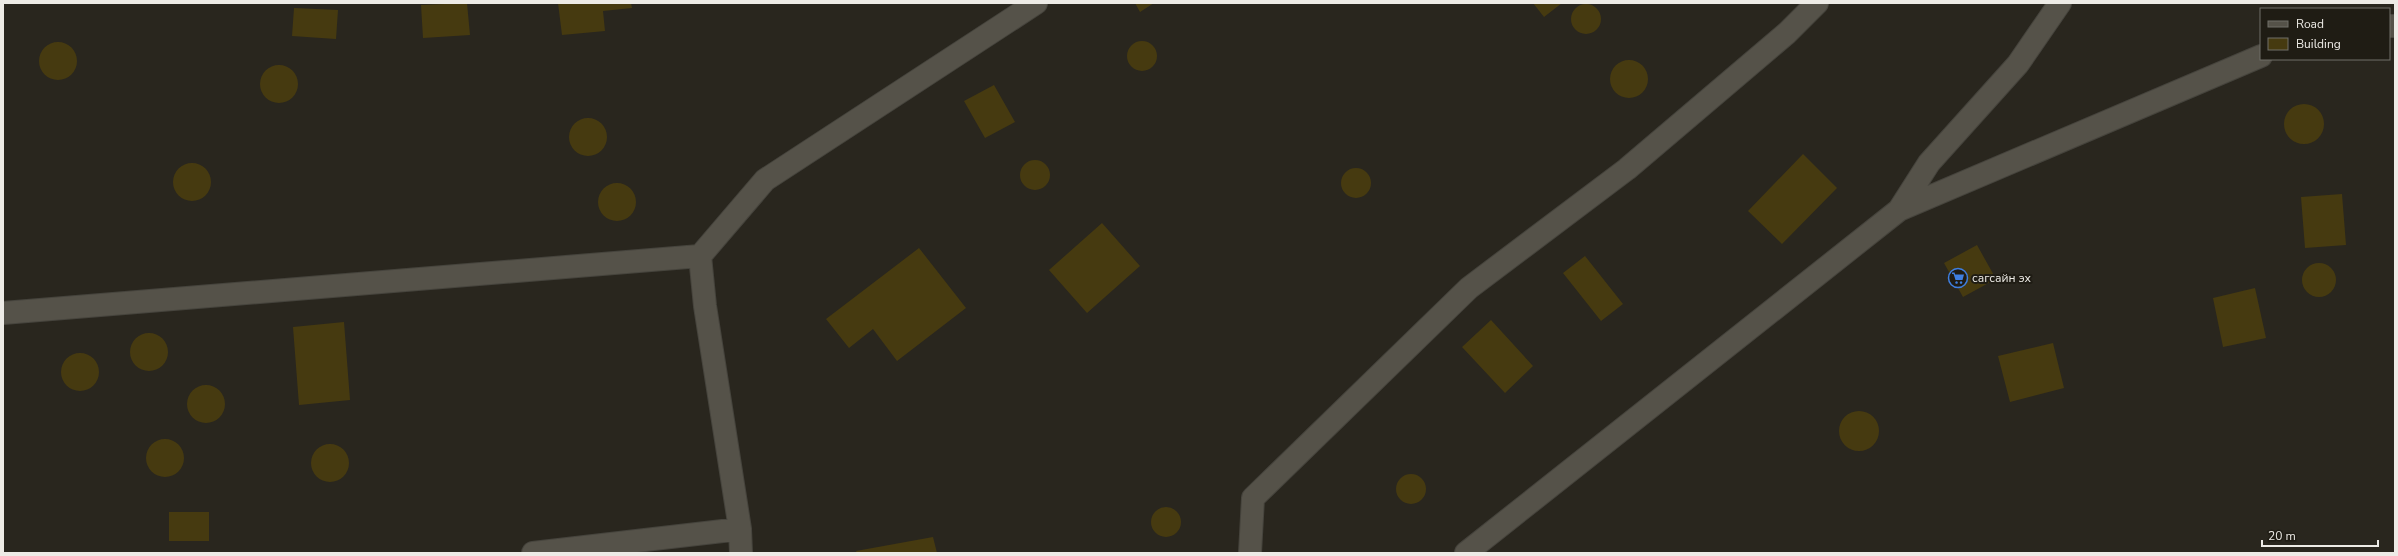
<svg xmlns="http://www.w3.org/2000/svg" width="2398" height="556" font-family="'Nunito Sans',sans-serif">
	<style>
		.building { fill: #463a10 }
		.lines { fill: none; stroke-linecap: round; stroke-linejoin: round }
		.minor-casing { stroke: #46443d; stroke-width: 24 }
		.minor { stroke: #555249; stroke-width: 22 }
		.labels { text-anchor: middle; dominant-baseline: central; stroke-width: 4; stroke-linejoin: round; paint-order: stroke }
		.poi-label { font-size: 12px; fill: #edebe6; stroke: #1f1c14; text-anchor: start }
	</style>
	<rect width="100%" height="100%" fill="#29261e"/>
	<path class="building" d="M467 3 470 35 423 38 421 5Z
		M558 3H631L632 8 603 11 605 31 562 35Z
		M1135 3H1154L1140 12Z
		M1533 3H1562L1544 17Z
		M1571 19a15 15 0 1 1 30 0a15 15 0 1 1-30 0Z
		M294 8 338 10 336 39 292 36Z
		M1127 56a15 15 0 1 1 30 0a15 15 0 1 1-30 0Z
		M39 61a19 19 0 1 1 38 0a19 19 0 1 1-38 0Z
		M1610 79a19 19 0 1 1 38 0a19 19 0 1 1-38 0Z
		M260 84a19 19 0 1 1 38 0a19 19 0 1 1-38 0Z
		M994 85 1015 122 985 138 964 101Z
		M2284 124a20 20 0 1 1 40 0a20 20 0 1 1-40 0Z
		M569 137a19 19 0 1 1 38 0a19 19 0 1 1-38 0Z
		M1803 154 1837 188 1782 244 1748 211Z
		M1020 175a15 15 0 1 1 30 0a15 15 0 1 1-30 0Z
		M173 182a19 19 0 1 1 38 0a19 19 0 1 1-38 0Z
		M1341 183a15 15 0 1 1 30 0a15 15 0 1 1-30 0Z
		M598 202a19 19 0 1 1 38 0a19 19 0 1 1-38 0Z
		M2342 194 2346 245 2305 248 2301 197Z
		M1102 223 1140 266 1087 313 1049 270Z
		M1977 245 1996 279 1963 297 1944 263Z
		M919 248 966 308 897 361 873 329 849 348 826 319Z
		M1585 256 1623 304 1601 321 1563 273Z
		M2302 280a17 17 0 1 1 34 0a17 17 0 1 1-34 0Z
		M2255 288 2266 338 2223 347 2213 298Z
		M1491 320 1533 366 1505 393 1462 347Z
		M344 322 350 400 299 405 293 327Z
		M130 352a19 19 0 1 1 38 0a19 19 0 1 1-38 0Z
		M2053 343 2064 388 2010 402 1998 356Z
		M61 372a19 19 0 1 1 38 0a19 19 0 1 1-38 0Z
		M187 404a19 19 0 1 1 38 0a19 19 0 1 1-38 0Z
		M1839 431a20 20 0 1 1 40 0a20 20 0 1 1-40 0Z
		M146 458a19 19 0 1 1 38 0a19 19 0 1 1-38 0Z
		M311 463a19 19 0 1 1 38 0a19 19 0 1 1-38 0Z
		M1396 489a15 15 0 1 1 30 0a15 15 0 1 1-30 0Z
		M1151 522a15 15 0 1 1 30 0a15 15 0 1 1-30 0Z
		M169 512H209V541H169Z
		M933 537 937 553H857L856 551Z"/>
	<g class="lines">
		<defs>
			<path id="minor" d="M2389 26H2395
				M1899 210 2261 56
				M700 256 705 306 740 529 741 553
				M3 313 700 256 765 180 1036 3
				M533 553 740 529
				M1250 553 1253 498 1469 288 1627 169 1787 33 1817 3
				M1466 553 1899 210 1929 163 2018 64 2060 3"/>
		</defs>
		<use href="#minor" class="minor-casing"/>
		<use href="#minor" class="minor"/>
	</g>
	<defs>
		<symbol id="supermarket-ring" viewBox="-11 -11 22 22"><circle r="9.5" fill="#1f1c14" stroke="#3f7fe0" stroke-width="1.5"/><path d="M-6-5.5h2.5l.6 2H6L4.5 2H-2.5L-4.4-4H-6ZM-1.5 3.2a1.3 1.3 0 1 0 .1 0ZM3 3.2a1.3 1.3 0 1 0 .1 0Z" fill="#3f7fe0"/></symbol>
	</defs>
	<g fill-rule="evenodd">
		<use href="#supermarket-ring" x="1947" y="267" width="22" height="22"/>
	</g>
	<g class="labels">
		<g class="poi-label">
			<text x="1972" y="278">сагсайн эх</text>
		</g>
	</g>
	<rect width="2398" height="556" fill="none" stroke="#edebe6" stroke-width="8"/>
	<rect x="2260" y="8" width="130" height="52" fill="#1f1c14" stroke="#716f68"/>
	<rect x="2268" y="21" width="20" height="6" fill="#555249" stroke="#716f68"/>
	<text x="2296" y="28" font-size="12" fill="#edebe6">Road</text>
	<rect x="2268" y="38" width="20" height="12" fill="#463a10" stroke="#716f68"/>
	<text x="2296" y="48" font-size="12" fill="#edebe6">Building</text>
	<path d="M2262 540v6h116v-6" fill="none" stroke="#edebe6" stroke-width="2"/>
	<text x="2268" y="540" font-size="12" fill="#edebe6" stroke="#1f1c14" stroke-width="3" paint-order="stroke">20 m</text>
</svg>
